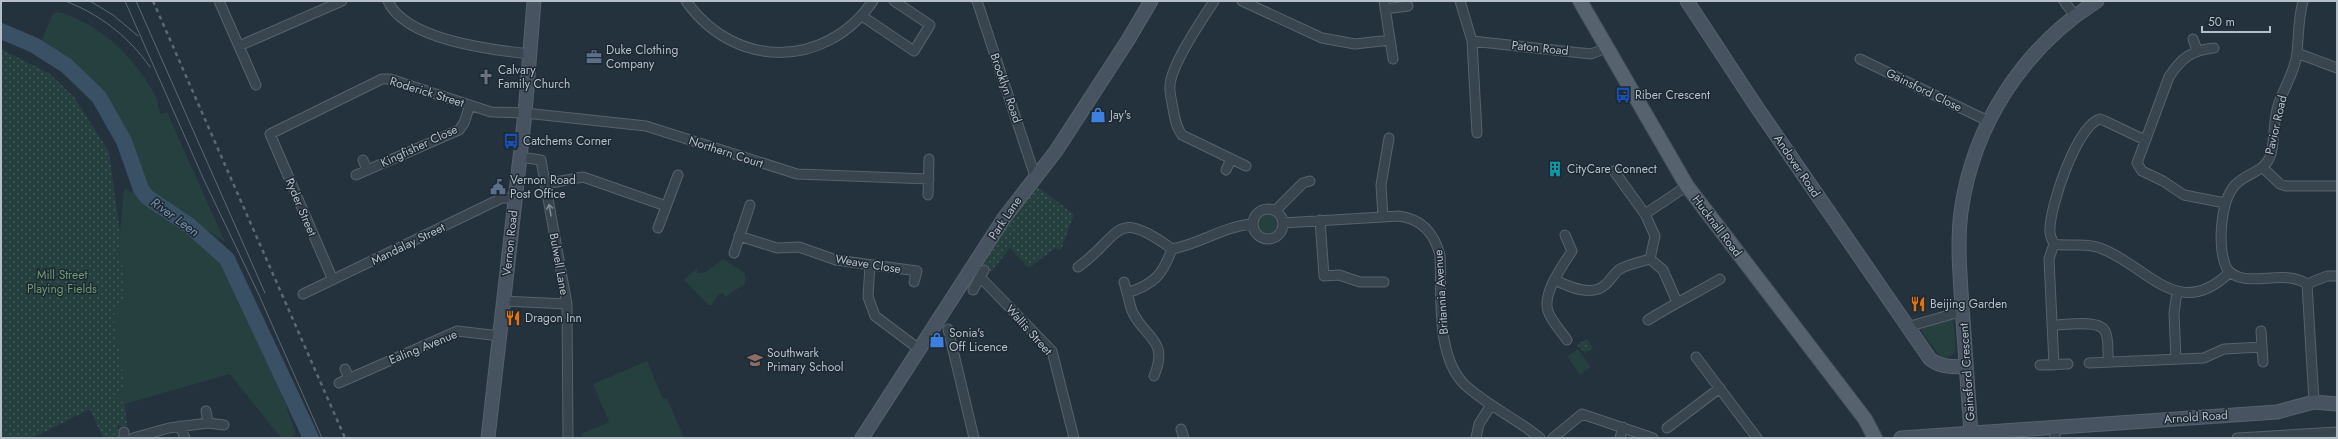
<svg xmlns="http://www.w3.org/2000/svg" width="2338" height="439" font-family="Jost,sans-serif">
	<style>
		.grass { fill: #263f3f }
		.park { fill: url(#park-dots) }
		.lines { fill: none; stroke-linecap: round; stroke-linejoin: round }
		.river { stroke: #395065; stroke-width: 16 }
		.street-casing { stroke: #56626c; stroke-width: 11 }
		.secondary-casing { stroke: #56626c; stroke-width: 15 }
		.primary-casing { stroke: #424d57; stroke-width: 16 }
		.street { stroke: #38444e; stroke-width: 9 }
		.secondary { stroke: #475361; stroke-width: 13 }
		.primary { stroke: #56636e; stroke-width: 14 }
		.tram { stroke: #5b6875; stroke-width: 1 }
		.rail { stroke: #5b6875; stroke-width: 2.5; stroke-dasharray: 4 4; stroke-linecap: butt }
		.oneway { stroke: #7d8892 }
		.labels { text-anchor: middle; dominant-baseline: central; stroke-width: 3; stroke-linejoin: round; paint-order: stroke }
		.street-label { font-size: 12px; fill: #b5bfc9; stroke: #1d2933 }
		.poi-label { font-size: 12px; fill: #b5bfc9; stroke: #1d2933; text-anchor: start }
		.park-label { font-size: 12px; fill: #6c9a71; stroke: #1d2933 }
		.water-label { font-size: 13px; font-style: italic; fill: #7593ac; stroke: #1d2933 }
	</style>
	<defs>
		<pattern id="park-dots" width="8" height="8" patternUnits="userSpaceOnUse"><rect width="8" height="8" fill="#263f3f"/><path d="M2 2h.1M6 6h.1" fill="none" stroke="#435959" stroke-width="1.8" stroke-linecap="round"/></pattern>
	</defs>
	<rect width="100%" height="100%" fill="#24323e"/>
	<path class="grass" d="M59 12C103 26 135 57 156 97 159 103 157 108 161 114L167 112 225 242 141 188C130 172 128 151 119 134 101 99 70 71 38 49L53 13Z
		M124 189 140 195 229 257 268 353 296 434 290 438H281L230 374 125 404 115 396 113 316 126 298 124 270 118 254Z
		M1258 224a10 10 0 1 1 20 0a10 10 0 1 1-20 0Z
		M723 259 745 273 746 283 725 297 724 293 719 294 712 305H708L684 280 697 268 698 273 706 272Z
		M1953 318 1956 350 1952 355 1946 358 1940 356 1922 332V328Z
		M1578 349 1591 367 1580 375 1567 356Z
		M647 361 663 399 667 398 684 438H583L581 434 609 422 593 384Z"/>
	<path class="park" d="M1 49 50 74 74 97 109 152 120 233 118 254 124 270 126 298 113 316 125 386 115 396 125 404 127 427 118 425V438H103L90 409 33 438H1Z
		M1035 185 1074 214 1061 250 1055 248 1029 268 1010 248 991 272 982 264 1008 220Z
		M1587 339 1593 348 1585 353 1577 345Z"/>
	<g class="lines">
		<path class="river" d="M1 31 34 45 67 66 99 97 124 141 141 189 147 197 190 226 227 259 311 438"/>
		<defs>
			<path id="street" d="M219 1 256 85
				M388 1C405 40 492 50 530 54
				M686 1C734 69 825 70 873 1
				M977 1 1035 176
				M1214 1C1202 20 1172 63 1170 85 1169 92 1172 101 1173 109 1175 119 1176 127 1182 135L1246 166
				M1242 1 1322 38 1355 44 1390 40
				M1384 1 1393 59
				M1460 1 1472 41 1477 133
				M2064 1 2075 16
				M2303 1C2298 20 2299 33 2297 52 2296 70 2283 89 2278 106 2273 121 2275 138 2271 154 2265 173 2247 172 2235 185 2220 202 2217 249 2227 269 2245 291 2282 267 2307 284L2314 402
				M1385 9 1408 6
				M862 16 914 51 930 25 894 1
				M2193 39 2197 50
				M1472 41 1591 54 1606 48
				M239 46 342 1
				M2214 48C2192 50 2181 58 2169 77L2137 163 2142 171 2163 181 2184 195 2225 203
				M2297 53 2337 68
				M1860 59 1988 121
				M2145 140 2105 121 2100 119C2077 125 2050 206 2050 229 2049 234 2052 240 2054 244 2069 247 2086 242 2100 248 2147 265 2178 323 2230 272
				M520 157 541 160 567 304 568 438
				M363 160 367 170
				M2263 168 2280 184 2286 186H2337
				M1226 170 1231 159
				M1614 171 1645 214 1655 236 1650 259
				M356 175 459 130 464 123 470 105
				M545 184 583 177 666 206
				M928 195 929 159
				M1253 224a15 15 0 1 1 30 0a15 15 0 1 1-30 0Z
				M1275 211 1303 183 1310 181
				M1645 214 1687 186
				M1383 217 1381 185 1389 138
				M1320 220 1324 276 1339 275 1360 282H1384
				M1283 223 1399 216C1422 219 1434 233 1440 255 1442 294 1435 356 1465 385 1488 406 1517 419 1540 438
				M658 228 678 175
				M1565 235 1572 251C1563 265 1542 293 1548 311 1551 321 1561 331 1567 340
				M739 236 777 248 799 247 836 260 917 271 914 282
				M734 253 750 205
				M870 265 868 297 875 316 919 349
				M1078 267C1122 236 1113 206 1172 249 1201 244 1223 226 1253 224
				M980 277 1052 351 1074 438
				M333 280 270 134 382 79H390L491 112 525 113 646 126 797 174 929 179
				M1555 280C1569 287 1592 297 1605 285 1611 280 1614 273 1620 269 1629 264 1640 262 1650 259L1663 270 1677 302
				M1124 282 1127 293
				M2307 284 2327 276H2337
				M973 290 984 270
				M303 294 502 198H515
				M504 301 567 304
				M1648 320C1672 305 1696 293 1720 279
				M2052 325C2065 325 2099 319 2105 331 2109 338 2108 353 2108 362
				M1909 328 1914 325 1963 311
				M948 329 974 438
				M2261 331 2263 362
				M1696 357 1757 438
				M2176 359 2174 313 2177 292
				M2089 363 2204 358 2224 349 2262 347
				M2040 365 2068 364
				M2054 365 2049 259 2054 244
				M345 369 349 378
				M1154 376C1169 340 1146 339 1133 313 1130 307 1129 299 1127 293 1154 284 1162 276 1172 249
				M339 383 457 331 500 336
				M206 411 208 423 224 425
				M180 426 185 438
				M2055 426V438
				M1667 428 1720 388
				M1181 429 1184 438
				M124 438V432
				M133 438 169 428 208 423
				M1476 438 1479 424 1491 405
				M1553 438 1582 414 1653 438
				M1620 438 1623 427
				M2237 438 2337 432"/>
			<path id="secondary" d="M1687 1 1756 106 1930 359C1941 368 1953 366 1966 367
				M1971 433C1968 391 1965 348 1962 306 1960 275 1957 243 1961 212 1973 125 2023 48 2097 1
				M488 438 525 113 534 1
				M862 438 1004 218 1056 151 1128 40 1151 1
				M1901 438 2277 412 2314 402 2337 404"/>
			<path id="primary" d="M1580 1 1687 186 1865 419 1875 438"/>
		</defs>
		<use href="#street" class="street-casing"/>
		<use href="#secondary" class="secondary-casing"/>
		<use href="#primary" class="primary-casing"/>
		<use href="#street" class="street"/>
		<use href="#secondary" class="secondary"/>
		<use href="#primary" class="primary"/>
		<path class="tram" d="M65 1C100 14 129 37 150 67
			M90 1 113 15 138 36
			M125 1 204 180 259 295 322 438
			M136 1 265 293"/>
		<path class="rail" d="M153 1 345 438"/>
	</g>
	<defs><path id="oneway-shaft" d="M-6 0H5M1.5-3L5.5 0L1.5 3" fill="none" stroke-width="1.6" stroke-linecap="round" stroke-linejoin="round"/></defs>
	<use class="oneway" href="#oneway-shaft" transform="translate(550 210) rotate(-100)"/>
	<defs>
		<symbol id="office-bare" viewBox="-9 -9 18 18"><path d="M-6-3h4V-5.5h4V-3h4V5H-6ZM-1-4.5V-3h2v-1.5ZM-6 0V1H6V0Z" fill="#5c6f8a" stroke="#1d2933" stroke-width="2.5" paint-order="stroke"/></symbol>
		<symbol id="church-bare" viewBox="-9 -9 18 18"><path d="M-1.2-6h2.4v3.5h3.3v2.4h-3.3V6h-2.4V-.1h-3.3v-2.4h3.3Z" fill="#6b7280" stroke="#1d2933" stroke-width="2.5" paint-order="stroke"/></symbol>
		<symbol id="bus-bare" viewBox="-9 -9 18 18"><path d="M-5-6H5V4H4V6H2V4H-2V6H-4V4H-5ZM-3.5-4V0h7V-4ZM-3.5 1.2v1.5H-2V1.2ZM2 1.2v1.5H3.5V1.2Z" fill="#1a4fb4" stroke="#1d2933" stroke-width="2.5" paint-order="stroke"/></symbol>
		<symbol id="shop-bare" viewBox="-9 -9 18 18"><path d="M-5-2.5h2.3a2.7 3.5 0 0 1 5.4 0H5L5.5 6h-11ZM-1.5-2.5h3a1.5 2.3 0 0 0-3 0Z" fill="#3f7fe0" stroke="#1d2933" stroke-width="2.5" paint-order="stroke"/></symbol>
		<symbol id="building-bare" viewBox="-9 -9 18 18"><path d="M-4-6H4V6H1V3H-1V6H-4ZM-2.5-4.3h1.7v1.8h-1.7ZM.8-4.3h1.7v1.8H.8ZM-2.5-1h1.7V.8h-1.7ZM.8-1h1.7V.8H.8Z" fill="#0f9aa8" stroke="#1d2933" stroke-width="2.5" paint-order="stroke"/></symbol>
		<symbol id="civic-bare" viewBox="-9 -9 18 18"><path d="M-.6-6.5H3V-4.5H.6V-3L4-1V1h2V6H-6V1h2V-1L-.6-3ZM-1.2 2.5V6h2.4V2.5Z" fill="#5c6f8a" stroke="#1d2933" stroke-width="2.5" paint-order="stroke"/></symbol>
		<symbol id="restaurant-bare" viewBox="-9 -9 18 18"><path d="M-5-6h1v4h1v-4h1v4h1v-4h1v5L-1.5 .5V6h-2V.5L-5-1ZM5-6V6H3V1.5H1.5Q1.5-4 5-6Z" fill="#e8710a" stroke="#1d2933" stroke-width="2.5" paint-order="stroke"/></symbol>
		<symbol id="school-bare" viewBox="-9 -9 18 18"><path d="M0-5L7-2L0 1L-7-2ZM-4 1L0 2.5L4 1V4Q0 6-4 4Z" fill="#8d6e63" stroke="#1d2933" stroke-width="2.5" paint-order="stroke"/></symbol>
	</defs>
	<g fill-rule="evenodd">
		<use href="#office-bare" x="583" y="46" width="22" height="22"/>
		<use href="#church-bare" x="475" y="66" width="22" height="22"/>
		<use href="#bus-bare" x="1612" y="84" width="22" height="22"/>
		<use href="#shop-bare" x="1087" y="104" width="22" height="22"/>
		<use href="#bus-bare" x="500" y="130" width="22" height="22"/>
		<use href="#building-bare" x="1544" y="158" width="22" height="22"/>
		<use href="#civic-bare" x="487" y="176" width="22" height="22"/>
		<use href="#restaurant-bare" x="1907" y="293" width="22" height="22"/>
		<use href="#restaurant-bare" x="502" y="307" width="22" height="22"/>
		<use href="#shop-bare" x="926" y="329" width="22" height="22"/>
		<use href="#school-bare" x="744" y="349" width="22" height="22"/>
	</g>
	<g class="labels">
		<g class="street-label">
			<text transform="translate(1540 48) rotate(6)">Paton Road</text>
			<text transform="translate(1006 88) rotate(71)">Brooklyn Road</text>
			<text transform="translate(1924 90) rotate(26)">Gainsford Close</text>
			<text transform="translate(427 92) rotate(17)">Roderick Street</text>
			<text transform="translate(2276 125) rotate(-77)">Pavior Road</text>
			<text transform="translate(419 146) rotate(-25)">Kingfisher Close</text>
			<text transform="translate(726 152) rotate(18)">Northern Court</text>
			<text transform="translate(1797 166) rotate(56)">Andover Road</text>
			<text transform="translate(301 207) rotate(67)">Ryder Street</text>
			<text transform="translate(1005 218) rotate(-56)">Park Lane</text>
			<text transform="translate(1717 226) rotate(53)">Hucknall Road</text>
			<text transform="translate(510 243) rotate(-84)">Vernon Road</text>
			<text transform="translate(408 244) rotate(-26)">Mandalay Street</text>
			<text transform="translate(559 264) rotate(80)">Bulwell Lane</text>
			<text transform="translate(868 264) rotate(9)">Weave Close</text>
			<text transform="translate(1441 292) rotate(-94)">Britannia Avenue</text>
			<text transform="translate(1029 330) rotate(48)">Wallis Street</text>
			<text transform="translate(423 347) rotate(-22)">Ealing Avenue</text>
			<text transform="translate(1967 372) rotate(-94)">Gainsford Crescent</text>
			<text transform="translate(2196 417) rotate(-4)">Arnold Road</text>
		</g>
		<g class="poi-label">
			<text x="606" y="50">Duke Clothing<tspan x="606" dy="14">Company</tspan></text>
			<text x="498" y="70">Calvary<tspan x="498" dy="14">Family Church</tspan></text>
			<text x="1635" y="95">Riber Crescent</text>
			<text x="1110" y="115">Jay's</text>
			<text x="523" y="141">Catchems Corner</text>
			<text x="1567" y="169">CityCare Connect</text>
			<text x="510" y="180">Vernon Road<tspan x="510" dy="14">Post Office</tspan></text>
			<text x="1930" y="304">Beijing Garden</text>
			<text x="525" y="318">Dragon Inn</text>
			<text x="949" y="333">Sonia's<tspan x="949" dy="14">Off Licence</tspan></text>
			<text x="767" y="353">Southwark<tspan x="767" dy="14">Primary School</tspan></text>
		</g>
		<g class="park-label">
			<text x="62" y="275">Mill Street<tspan x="62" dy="14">Playing Fields</tspan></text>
		</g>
		<g class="water-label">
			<text transform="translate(175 217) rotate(36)">River Leen</text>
		</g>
	</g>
	<rect width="2338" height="439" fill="none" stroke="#b5bfc9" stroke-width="4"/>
	<path d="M2202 26v6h68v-6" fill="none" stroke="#b5bfc9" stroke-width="2"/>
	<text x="2208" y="26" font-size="12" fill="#b5bfc9" stroke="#1d2933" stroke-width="3" paint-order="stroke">50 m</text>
</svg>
